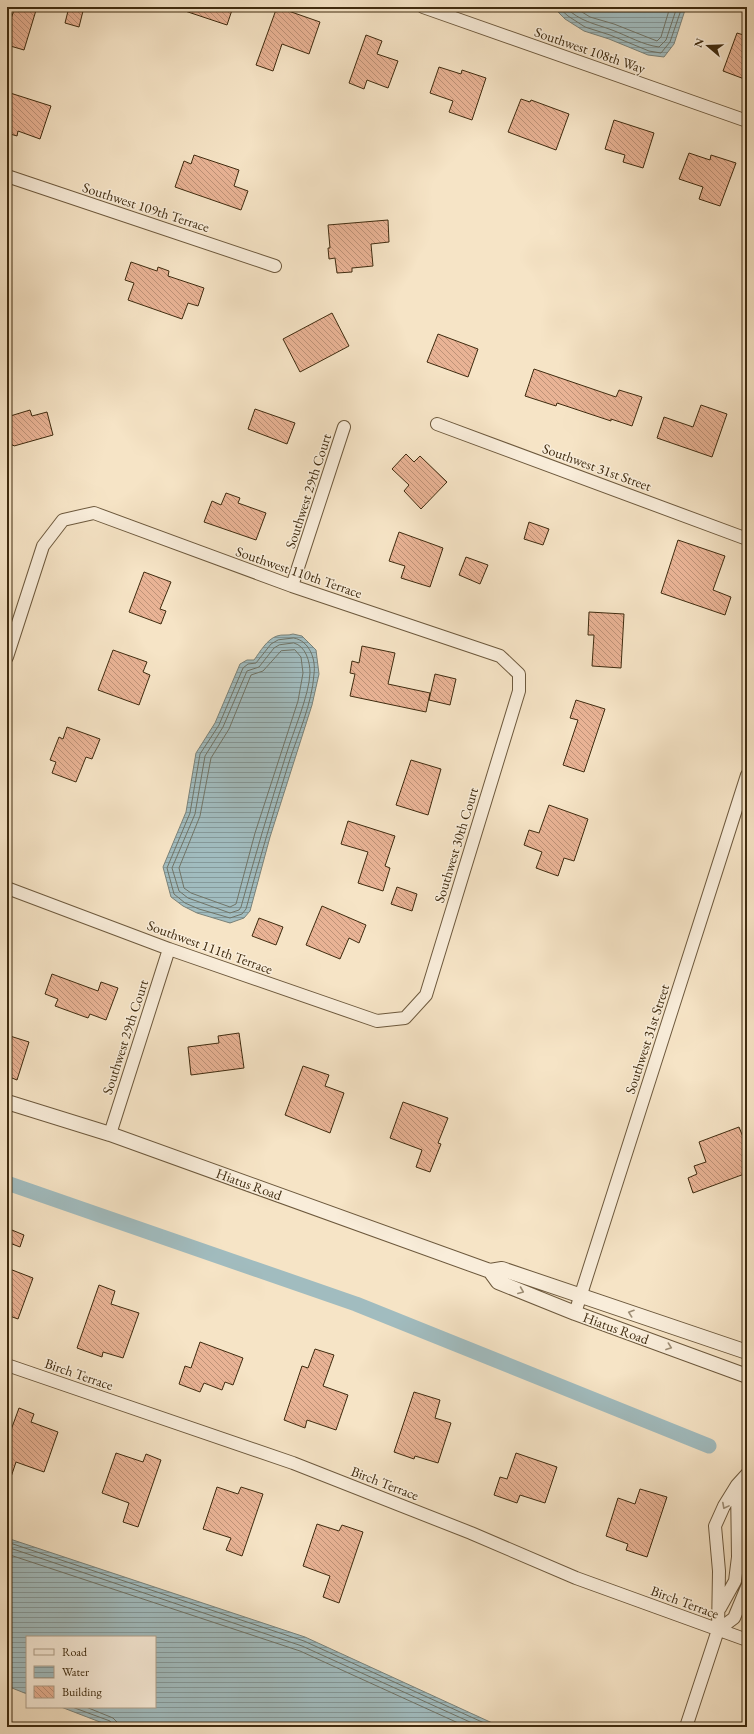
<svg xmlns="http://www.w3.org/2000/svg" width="754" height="1734" font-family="'EB Garamond',serif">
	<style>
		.water { fill: url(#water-rules); stroke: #7a8279 }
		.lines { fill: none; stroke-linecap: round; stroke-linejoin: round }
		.shore { stroke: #707467; stroke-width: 1 }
		.canal { stroke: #a1bcbf; stroke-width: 15 }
		.building { fill: url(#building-back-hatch); stroke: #3f2b0f }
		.minor-casing { stroke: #6d593d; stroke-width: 14 }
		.tertiary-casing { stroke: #6d593d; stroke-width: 16 }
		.minor { stroke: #f9edda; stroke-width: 12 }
		.tertiary { stroke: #f9edda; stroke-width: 14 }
		.oneway { stroke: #9c8c74 }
		.labels { text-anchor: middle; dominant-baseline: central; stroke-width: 3; stroke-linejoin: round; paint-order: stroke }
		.street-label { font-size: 14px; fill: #3f2b0f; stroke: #f9edda }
	</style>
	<defs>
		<pattern id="water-rules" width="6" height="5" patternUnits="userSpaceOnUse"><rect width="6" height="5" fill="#a1bcbf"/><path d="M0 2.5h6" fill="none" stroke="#85999a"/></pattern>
		<pattern id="building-back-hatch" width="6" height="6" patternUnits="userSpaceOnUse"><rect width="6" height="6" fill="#e9b395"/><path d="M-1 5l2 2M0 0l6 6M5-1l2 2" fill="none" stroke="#be9278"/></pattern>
	</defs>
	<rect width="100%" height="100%" fill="#f6e4c6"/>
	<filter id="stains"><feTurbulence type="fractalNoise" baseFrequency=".005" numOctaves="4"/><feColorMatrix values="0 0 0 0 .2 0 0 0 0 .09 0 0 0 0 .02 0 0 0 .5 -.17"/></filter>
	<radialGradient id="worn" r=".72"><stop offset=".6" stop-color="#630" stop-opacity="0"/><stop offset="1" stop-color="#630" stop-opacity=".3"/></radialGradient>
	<path class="water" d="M553 7H686L674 44 664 57 648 55 609 39 584 31 565 19Z
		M293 634 302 636 316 650 319 674 312 705 270 837 250 911 244 918 230 923 197 913 183 906 171 897 163 867 186 812 196 753 215 723 240 664 247 660H254C260 652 267 639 277 636 282 634 288 636 293 634Z
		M7 1538 305 1637 501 1727H113L61 1707H155V1637H27V1694L7 1686Z"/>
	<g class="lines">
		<path class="shore" d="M558 7 568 16 585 27 610 35 649 51 661 53 670 42 682 7
			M565 7C581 22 593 23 612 30 628 36 643 45 659 47L666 40 677 7
			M574 7 590 17 614 24 657 41 661 37 670 7
			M294 638C310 641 316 660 314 674 312 704 298 734 289 762 274 811 259 860 246 909L242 914 230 918 199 909 185 903 174 894 167 868 190 813 200 754 219 725 243 668 248 664 256 663 271 644 278 640Z
			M294 643C306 646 310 662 310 673 309 696 293 732 286 755 270 805 255 856 241 907L239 910 230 913 188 898 179 891 172 868 195 814 205 756 223 727 247 671 259 667 274 648 279 645Z
			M295 650 301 657 303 673 298 701 255 833 236 904 230 907 191 893 184 888 179 868 200 816 211 758 229 729 251 675 263 671 281 651Z
			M7 1542 304 1641 493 1727
			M7 1547 302 1646 481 1727
			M7 1554 300 1651 467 1727
			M72 1707 110 1721 113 1727
			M86 1707 113 1718 117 1722 118 1727"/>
		<path class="canal" d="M7 1183 356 1304 709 1446"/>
	</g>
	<path class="building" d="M15 7H37L24 50 7 45V31Z
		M69 7 83 11 79 27 65 23Z
		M179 7H233L227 25 179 9Z
		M277 7 320 22 309 54 282 44 273 71 256 65Z
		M737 33 747 36V80L723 71Z
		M366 35 382 41 377 54 398 61 388 88 367 80 364 89 349 83Z
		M439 67 461 74 462 70 486 78 472 120 449 112 453 101 430 93Z
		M7 92 51 106 40 139 18 131 17 136 7 133Z
		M521 99 530 102 531 100 569 114 556 150 508 132Z
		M614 120 654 133 643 168 623 162 625 155 605 149Z
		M689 153 710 160 711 155 736 163 720 206 699 199 703 187 679 179Z
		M194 155 239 170 234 186 248 191 241 210 175 187 184 161 191 164Z
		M388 220 389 242 371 244 373 266 352 268V272L337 273 335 258 329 259 328 248H330L328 225Z
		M131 262 157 271 158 267 169 271 168 276 204 288 198 306 188 303 182 319 128 300 134 283 125 280Z
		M332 313 349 346 300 372 283 339Z
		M438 334 478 349 468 377 427 362Z
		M534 369 616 397 619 390 642 397 632 426 611 419V421L557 403 556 406 525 396Z
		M701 405 727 414 712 457 657 438 664 417 693 427Z
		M255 409 295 423 287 444 248 429Z
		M30 410 32 416 47 412 53 435 14 446 13 445 7 446V417Z
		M406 454 414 462 420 456 447 482 421 509 404 491 409 485 392 469Z
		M226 493 240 498 238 503 266 513 256 540 204 522 212 501 221 505Z
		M529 522 549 529 543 545 524 539Z
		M399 532 443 548 430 587 401 578 405 566 389 561Z
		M678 540 725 556 713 590 731 597 725 615 661 593Z
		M466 557 488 565 480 584 459 575Z
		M144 572 171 582 160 609 166 611 161 624 129 612Z
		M589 612 624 614 621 668 592 666 594 635H588Z
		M362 646 395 653 388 684 430 693 426 712 350 696 355 674 350 673 352 661 359 663Z
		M113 650 147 662 143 672 150 675 139 705 98 690Z
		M435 674 456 679 450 705 429 700Z
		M576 700 605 709 584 772 563 765 578 720 570 718Z
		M67 727 100 739 92 759 86 757 76 782 52 773 56 762 50 760 59 737 63 739Z
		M411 760 441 769 428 815 396 805Z
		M549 805 588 819 574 861 564 858 558 876 536 868 542 852 524 845 529 830 539 833Z
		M348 821 395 836 385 866 390 868 383 891 358 883 368 852 341 844Z
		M397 887 417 894 412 911 391 904Z
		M322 906 366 925 359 943 349 938 340 959 306 945Z
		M259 918 283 927 276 945 252 936Z
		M52 974 98 991 101 982 118 988 106 1020 90 1014 88 1018 55 1006 58 999 45 994Z
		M239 1033 244 1068 191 1075 188 1047 219 1043 218 1036Z
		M10 1036 29 1042 17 1080 7 1076V1046Z
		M303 1066 329 1075 325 1086 344 1093 330 1133 285 1115Z
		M403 1102 448 1118 438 1143 441 1144 430 1172 416 1167 422 1150 390 1138Z
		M739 1127 747 1147V1173L693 1193 688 1178 697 1174 694 1166 706 1162 699 1142Z
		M7 1228 24 1235 20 1247 7 1242Z
		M7 1268 33 1278 18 1319 7 1315Z
		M99 1285 115 1291 111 1304 139 1313 123 1358 103 1352 102 1357 77 1348Z
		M200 1342 243 1358 233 1385 225 1382 222 1390 204 1383 200 1392 179 1384 185 1366 191 1368Z
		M315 1349 334 1355 323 1386 348 1395 336 1430 307 1420 305 1428 284 1420 302 1366 308 1368Z
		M414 1392 440 1400 435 1418 451 1423 438 1463 415 1456 414 1459 394 1452Z
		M19 1408 34 1414 31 1422 58 1432 44 1472 16 1462 9 1483H7V1441Z
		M116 1453 143 1462 146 1454 161 1460 138 1527 123 1522 129 1503 102 1493Z
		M516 1453 557 1467 545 1503 520 1495 517 1503 494 1495 500 1477 507 1479Z
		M217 1487 238 1494 241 1487 263 1494 242 1556 226 1550 231 1538 203 1529Z
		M640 1489 667 1497 647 1557 626 1550 628 1544 606 1536 618 1498 635 1504Z
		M317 1524 339 1531 342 1525 363 1532 339 1603 323 1597 330 1576 303 1566Z"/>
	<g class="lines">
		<defs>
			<path id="minor" d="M423 7 747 121
				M7 176 275 266
				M437 424 747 539
				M292 586 344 427
				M7 657 43 546 63 520 94 513 292 586 500 656 519 674V691L426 995 405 1018 377 1021 169 949 7 888
				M110 1134 169 949
				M575 1313 747 775
				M7 1365 293 1463 471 1533 576 1578 747 1640
				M720 1608 735 1581 738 1557 737 1485
				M718 1630 734 1618 747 1587
				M686 1727 718 1630 719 1571 715 1526 724 1506 737 1485 747 1474"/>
			<path id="tertiary" d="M7 1102 110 1134 490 1271 502 1269 747 1352
				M490 1271 498 1282 575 1313 747 1376"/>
		</defs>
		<use href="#minor" class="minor-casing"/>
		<use href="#tertiary" class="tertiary-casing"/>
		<use href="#minor" class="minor"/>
		<use href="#tertiary" class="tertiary"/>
	</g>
	<defs><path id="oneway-chevron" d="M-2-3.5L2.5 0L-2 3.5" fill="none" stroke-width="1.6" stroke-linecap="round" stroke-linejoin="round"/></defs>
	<g class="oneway">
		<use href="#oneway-chevron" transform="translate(521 1291) rotate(22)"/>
		<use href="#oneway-chevron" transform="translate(631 1313) rotate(-161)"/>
		<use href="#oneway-chevron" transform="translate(669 1347) rotate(20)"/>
		<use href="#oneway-chevron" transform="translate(725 1506) rotate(118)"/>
	</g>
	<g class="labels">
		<g class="street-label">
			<text transform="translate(590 50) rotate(19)">Southwest 108th Way</text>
			<text transform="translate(146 207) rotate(18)">Southwest 109th Terrace</text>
			<text transform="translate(597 467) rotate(20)">Southwest 31st Street</text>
			<text transform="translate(308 491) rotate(-72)">Southwest 29th Court</text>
			<text transform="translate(299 572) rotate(19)">Southwest 110th Terrace</text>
			<text transform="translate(456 845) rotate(-73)">Southwest 30th Court</text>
			<text transform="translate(210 947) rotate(20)">Southwest 111th Terrace</text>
			<text transform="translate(125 1037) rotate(-72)">Southwest 29th Court</text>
			<text transform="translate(647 1039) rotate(-72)">Southwest 31st Street</text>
			<text transform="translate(249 1184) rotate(20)">Hiatus Road</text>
			<text transform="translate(616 1328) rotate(20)">Hiatus Road</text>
			<text transform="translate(79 1374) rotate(19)">Birch Terrace</text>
			<text transform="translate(385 1483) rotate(21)">Birch Terrace</text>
			<text transform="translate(685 1602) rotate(20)">Birch Terrace</text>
		</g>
	</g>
	<rect width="754" height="1734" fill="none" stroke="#f6e4c6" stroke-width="24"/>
	<rect x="8" y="8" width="738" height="1718" fill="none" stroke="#3f2b0f" stroke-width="2"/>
	<rect x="12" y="12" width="730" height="1710" fill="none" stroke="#3f2b0f"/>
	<rect x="26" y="1636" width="130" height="72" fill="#f9edda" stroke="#af9f89"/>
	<rect x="34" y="1649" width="20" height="6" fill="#f9edda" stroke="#af9f89"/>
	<text x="62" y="1656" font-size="12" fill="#3f2b0f">Road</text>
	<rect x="34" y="1666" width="20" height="12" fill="url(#water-rules)" stroke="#af9f89"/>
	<text x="62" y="1676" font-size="12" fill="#3f2b0f">Water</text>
	<rect x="34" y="1686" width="20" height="12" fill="url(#building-back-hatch)" stroke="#af9f89"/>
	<text x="62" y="1696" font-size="12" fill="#3f2b0f">Building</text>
	<g transform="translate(708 46) rotate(289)" stroke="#f9edda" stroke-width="3" paint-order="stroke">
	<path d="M0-3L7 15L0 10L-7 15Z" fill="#3f2b0f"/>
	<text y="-6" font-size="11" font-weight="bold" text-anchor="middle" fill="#3f2b0f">N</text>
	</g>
	<rect width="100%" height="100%" filter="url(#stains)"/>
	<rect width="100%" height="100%" fill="url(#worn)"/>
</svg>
